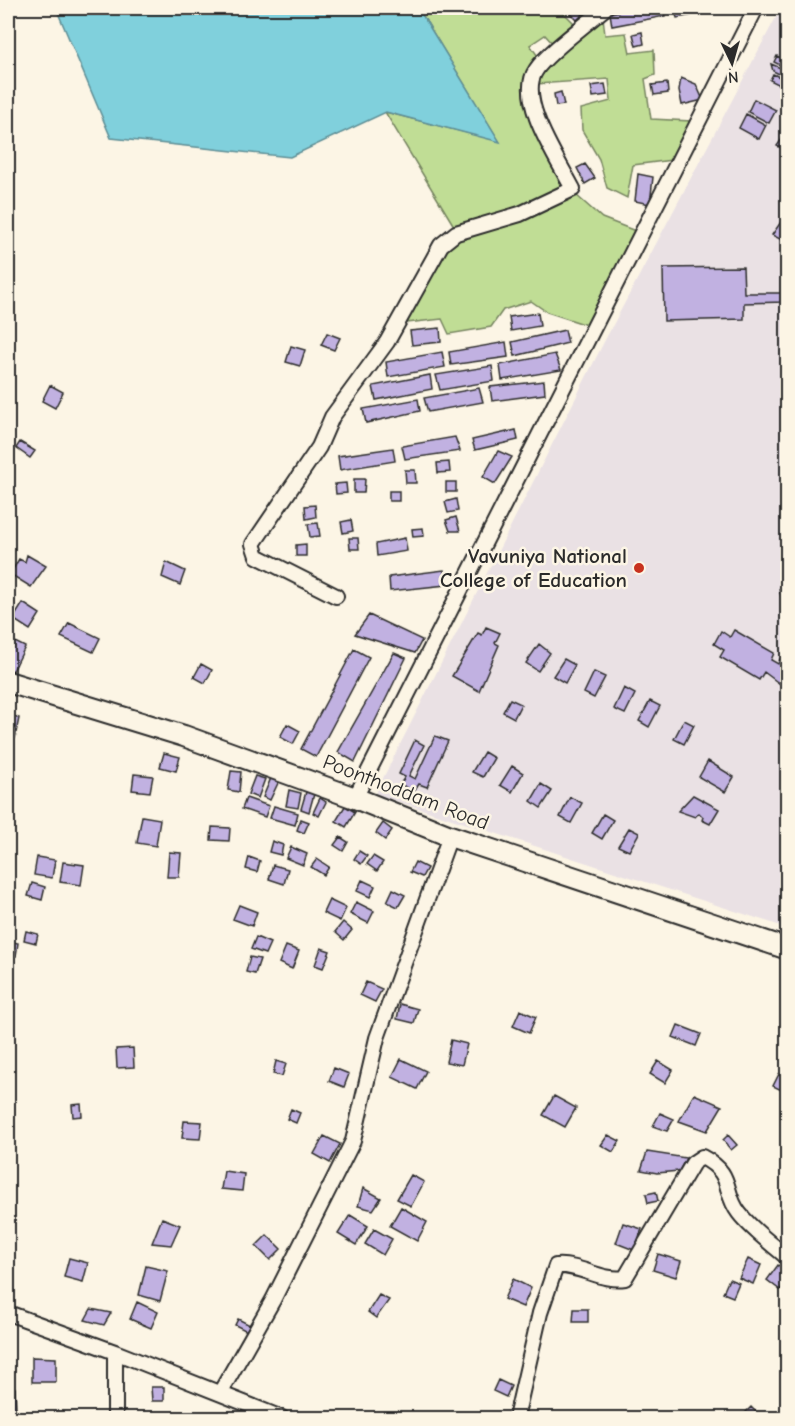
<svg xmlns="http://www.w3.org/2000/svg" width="795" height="1426" font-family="'Comic Neue',sans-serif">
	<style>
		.built { fill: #eae1e4 }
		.green { fill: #c0dd95; stroke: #768460; stroke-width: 1.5 }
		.water { fill: #80d0dc; stroke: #5e8e95; stroke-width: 1.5 }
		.building { fill: #c1b1e1; stroke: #2b2b2b; stroke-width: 1.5 }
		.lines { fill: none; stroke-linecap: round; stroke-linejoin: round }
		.street-casing { stroke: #2b2b2b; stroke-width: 18 }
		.secondary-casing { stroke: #2b2b2b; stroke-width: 24 }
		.street { stroke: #fcf5e5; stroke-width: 14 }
		.secondary { stroke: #fcf5e5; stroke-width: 20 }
		.poi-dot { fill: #c8321e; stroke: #fcf5e5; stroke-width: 2 }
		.labels { text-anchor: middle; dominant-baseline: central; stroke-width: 5; stroke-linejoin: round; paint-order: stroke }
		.poi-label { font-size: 21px; font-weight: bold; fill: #2b2b2b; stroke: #fcf5e5; text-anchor: end }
		.street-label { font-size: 21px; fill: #2b2b2b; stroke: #fcf5e5 }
	</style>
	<rect width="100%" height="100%" fill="#fcf5e5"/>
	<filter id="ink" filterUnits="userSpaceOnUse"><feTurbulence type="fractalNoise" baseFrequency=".0167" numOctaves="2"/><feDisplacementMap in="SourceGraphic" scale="12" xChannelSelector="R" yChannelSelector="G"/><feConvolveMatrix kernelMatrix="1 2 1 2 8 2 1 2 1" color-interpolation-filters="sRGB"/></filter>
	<g filter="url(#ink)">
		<path class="built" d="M781 8H787V928L375 794 604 342Z"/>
		<path class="green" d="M418 8H571L565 14 576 25 554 45 545 35 530 45 540 59 526 84 565 186 518 208 454 226 385 112 499 141Z
			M603 17 605 35 626 33 630 53 654 50 655 75 645 79 651 119 691 121 672 160 633 165 627 198 607 188 599 159 582 130 581 109 611 101 609 79 537 84 542 72Z
			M576 195 602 218 638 232 590 326 547 312 531 301 503 310 491 327 449 334 442 319 406 323 445 249 460 239 522 221Z"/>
		<path class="water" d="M56 8H418L500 142 386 112 290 157 111 138Z"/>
		<path class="building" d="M575 8H589L577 20 570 13Z
			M641 8H663L665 16 612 26 610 13Z
			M674 8H732L677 18Z
			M642 32 644 44 636 46 633 34Z
			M777 56 788 61V69L774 62Z
			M771 64 788 71V78L773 71Z
			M773 74 788 81V89L770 80Z
			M681 78 696 84 703 100 682 105 679 90Z
			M667 83 668 93 654 95 652 85Z
			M605 84 607 95 593 97 591 86Z
			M561 92 564 105 556 106 554 94Z
			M754 99 776 110 769 123 748 112Z
			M746 114 766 125 759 139 739 128Z
			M785 135 788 136V151L777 146Z
			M585 164 595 178 585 184 577 168Z
			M638 174 653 177 650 204 635 201Z
			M781 222 788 225V243L772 235Z
			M743 267 744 293H785V302L744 303V319L664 321 663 268Z
			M538 313 540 326 511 331 509 317Z
			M440 328 441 342 412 345 410 331Z
			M565 330 568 343 515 356 512 342Z
			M327 333 340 338 334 350 321 345Z
			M506 342 508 357 451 365 449 352Z
			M291 346 305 350 300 366 286 362Z
			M442 352 445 367 388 377 386 362Z
			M555 354 561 370 502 380 500 365Z
			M492 366 494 381 440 390 436 375Z
			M430 375 432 389 376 400 373 386Z
			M544 381 545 394 492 401 490 387Z
			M50 385 63 392 55 408 42 401Z
			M479 388 483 402 428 412 424 398Z
			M418 399 420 411 366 423 363 409Z
			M516 430 518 440 475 450 472 440Z
			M455 437 460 451 405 459 402 446Z
			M20 442 35 451 30 458 16 448Z
			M393 448 395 461 340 470 338 456Z
			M498 451 512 457 495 484 483 477Z
			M449 462 450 472 438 473 437 463Z
			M405 470H415L416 483H406Z
			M354 479H365L364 493H354Z
			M446 482H456V492H446Z
			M346 483 347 493 336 494 335 484Z
			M389 491H399V501H389Z
			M456 499 458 511 448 513 445 502Z
			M315 505 316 517 306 519 305 506Z
			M456 517 460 531H450L446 520Z
			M351 520 353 531 343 533 341 522Z
			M318 523 320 536 310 537 308 524Z
			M423 528 424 536 413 537 412 529Z
			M349 538H358L359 549H350Z
			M405 538 407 551 377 556 376 544Z
			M306 544V556H296V545Z
			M27 555 46 566 31 587 10 574 19 559 25 562Z
			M166 562 185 571 180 585 162 577Z
			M444 570 446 585 390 591 389 577Z
			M788 587V605L784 606 779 589Z
			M23 603 40 614 30 630 13 619Z
			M369 615 422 640 415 653 355 634Z
			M69 623 100 638 93 652 61 637Z
			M486 627 500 633 495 643 499 645 479 691 452 676 478 633 482 635Z
			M734 630 774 653 771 660 778 664 780 659 788 664V670L780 684 764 672 759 680 720 657 724 650 714 644 721 631 730 637Z
			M11 640 25 647 13 671 8 668V646Z
			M539 644 550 653 538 671 526 663Z
			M354 649 369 657 316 757 301 749Z
			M394 653 406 658 355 762 338 752Z
			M564 659 575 665 565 683 553 676Z
			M201 664 212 670 205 683 194 677Z
			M594 672 605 677 594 698 584 693Z
			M624 688 635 694 625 714 614 709Z
			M510 699 521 704 514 718 503 712Z
			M650 701 660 706 649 727 639 721Z
			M8 715 19 718 15 738 8 736Z
			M684 720 694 725 684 744 674 739Z
			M287 724 300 731 293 744 280 737Z
			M435 736 448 741 427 787 419 784 414 792 400 784 405 777 399 774 415 740 424 745 409 776 415 779Z
			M484 752 494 758 483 777 472 772Z
			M164 753 180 757 176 771 160 767Z
			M708 761 734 777 725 792 699 777Z
			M512 766 523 773 512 792 500 785Z
			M231 771 241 772 239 792 228 790Z
			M134 774 153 776 150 792 132 790Z
			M255 776 265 779 258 798 248 794Z
			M271 778 279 781 270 800 263 797Z
			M541 784 552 791 541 808 531 801Z
			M289 790 301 793 298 808 286 806Z
			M306 792 314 794 309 812 301 809Z
			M693 795 719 809 710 824 702 820 703 817 699 813 695 817 678 811Z
			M570 797 582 803 571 823 560 817Z
			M246 798 269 806 265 817 242 809Z
			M320 798 326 802 319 816 313 813Z
			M274 806 298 813 295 825 270 818Z
			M345 806 355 812 346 827 336 821Z
			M603 814 613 820 602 839 592 833Z
			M142 816 160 819 156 846 137 843Z
			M301 819 309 822 304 833 297 830Z
			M383 823 392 830 385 840 376 833Z
			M212 827 230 828 229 841 211 840Z
			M629 828 639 833 629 851 618 846Z
			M340 837 348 842 343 851 334 845Z
			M272 841 283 845 281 855 269 852Z
			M291 847 307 854 303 865 286 858Z
			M359 851 367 856 361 864 354 859Z
			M169 852 181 853 179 877H167Z
			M373 856 383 862 377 871 367 864Z
			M37 857 55 860 52 878 34 875Z
			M249 857 260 861 257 872 246 869Z
			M317 859 329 867 324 875 311 867Z
			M63 862 84 865 81 885 60 882Z
			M415 862 427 868 422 877 410 872Z
			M273 865 288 869 284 884 269 879Z
			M362 880 375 886 370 897 357 891Z
			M32 883 45 887 42 900 28 896Z
			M393 889 405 895 398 907 387 902Z
			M329 900 346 908 340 921 323 913Z
			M356 902 374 911 368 923 350 914Z
			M239 905 257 912 252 926 233 919Z
			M343 922 352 930 344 940 335 932Z
			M26 931 38 934 36 943 24 940Z
			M256 937 270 943 265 954 251 949Z
			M8 941 18 943 16 956 8 954Z
			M286 946 299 951 292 969 279 963Z
			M321 948 330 951 323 968 315 965Z
			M250 957 260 959 255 974 246 972Z
			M366 982 382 989 375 1002 360 995Z
			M400 1004 418 1009 414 1023 397 1019Z
			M520 1010 536 1017 529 1033 513 1026Z
			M678 1025 701 1034 696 1046 673 1037Z
			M451 1040 467 1044 462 1065 446 1062Z
			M133 1048 134 1067 117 1068 116 1049Z
			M401 1059 426 1071 417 1089 392 1077Z
			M276 1061 286 1064 282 1076 273 1074Z
			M658 1061 673 1070 665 1083 650 1074Z
			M334 1068 349 1074 344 1087 329 1081Z
			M779 1074 788 1079V1093L773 1086Z
			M694 1094 722 1106 707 1131 679 1121Z
			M554 1096 576 1108 565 1127 543 1115Z
			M81 1104 82 1116 73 1117 72 1105Z
			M291 1109 300 1113 296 1123 287 1119Z
			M660 1113 674 1119 667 1131 653 1126Z
			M184 1121 202 1122 200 1139 182 1138Z
			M608 1135 620 1141 613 1152 601 1145Z
			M728 1135 737 1145 731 1150 723 1140Z
			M324 1136 340 1144 330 1163 314 1154Z
			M647 1152 686 1158 679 1171 657 1173 641 1170Z
			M224 1171 244 1174 242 1191 221 1189Z
			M411 1175 424 1182 411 1206 397 1199Z
			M363 1188 381 1198 373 1210 358 1206Z
			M656 1192 658 1201 648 1203 646 1194Z
			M401 1207 427 1222 417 1241 390 1226Z
			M350 1215 368 1226 356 1245 338 1234Z
			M162 1218 180 1225 171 1245 152 1243Z
			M623 1223 642 1229 634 1250 616 1243Z
			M374 1229 392 1239 383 1255 365 1244Z
			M267 1235 281 1249 270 1260 256 1246Z
			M658 1254 681 1261 676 1277 653 1270Z
			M69 1258 88 1263 83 1282 64 1277Z
			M748 1259 761 1265 753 1284 739 1278Z
			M778 1265 788 1272V1279L780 1290 767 1280Z
			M146 1266 168 1271 160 1301 139 1295Z
			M513 1279 531 1288 523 1307 504 1299Z
			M729 1279 739 1283 733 1297 723 1293Z
			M379 1295 389 1300 376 1318 368 1312Z
			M137 1302 158 1312 151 1328 130 1319Z
			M91 1309 111 1313 104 1325 85 1320Z
			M574 1309H588V1322H573Z
			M238 1319 252 1326 249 1332 235 1325Z
			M32 1357 56 1358V1382H32Z
			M498 1380 511 1386 506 1397 493 1391Z
			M151 1387H164V1401H152Z
			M8 1388H15L16 1410H8Z
			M751 1407 762 1418H740Z"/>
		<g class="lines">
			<defs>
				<path id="street" d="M336 596 257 556 253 544 319 447 332 417 387 342 441 245 456 233 520 214 573 189C559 161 516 99 536 70 546 54 589 22 605 8
					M355 798 756 8
					M8 1313 115 1352 282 1418
					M220 1393 273 1300 353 1141 377 1038 450 836
					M115 1418V1352
					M516 1418 540 1313 556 1266C580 1264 601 1282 625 1278L693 1163 702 1157C735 1174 722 1191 739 1213 752 1230 772 1244 788 1258"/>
				<path id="secondary" d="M8 682 184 736 355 798 450 836 788 949"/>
			</defs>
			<use href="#street" class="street-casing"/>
			<use href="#secondary" class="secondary-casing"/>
			<use href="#street" class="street"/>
			<use href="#secondary" class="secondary"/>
		</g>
	</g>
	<circle class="poi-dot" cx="639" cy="568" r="6"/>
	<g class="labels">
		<g class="poi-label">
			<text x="627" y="556">Vavuniya National<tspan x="627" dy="24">College of Education</tspan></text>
		</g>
		<g class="street-label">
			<text transform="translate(406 792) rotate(21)">Poonthoddam Road</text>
		</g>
	</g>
	<rect width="795" height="1426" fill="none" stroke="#fcf5e5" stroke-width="30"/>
	<rect x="15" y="15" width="765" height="1396" fill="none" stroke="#2b2b2b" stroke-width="2" filter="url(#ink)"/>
	<g transform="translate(732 63) rotate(175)" stroke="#fcf5e5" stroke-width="4.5" paint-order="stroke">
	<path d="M0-4.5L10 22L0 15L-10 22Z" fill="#2b2b2b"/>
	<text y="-9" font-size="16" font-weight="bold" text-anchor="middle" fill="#2b2b2b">N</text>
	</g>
</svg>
